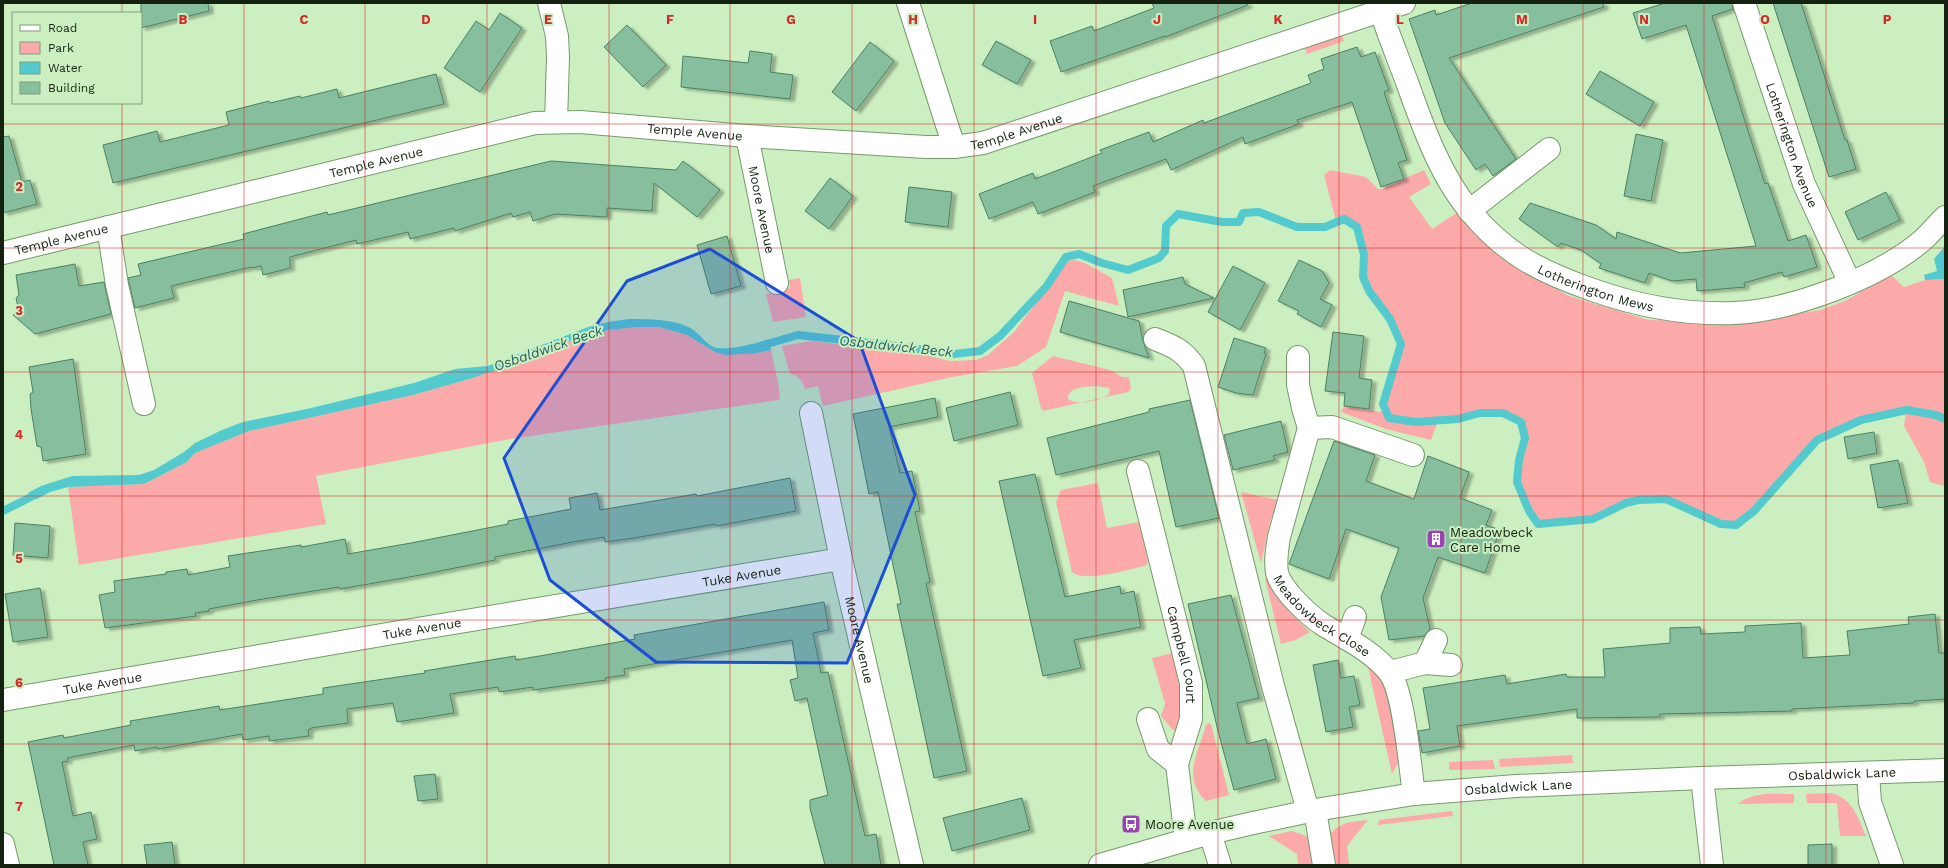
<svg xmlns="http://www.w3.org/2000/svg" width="1948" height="868" font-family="'Work Sans',sans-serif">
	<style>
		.green { fill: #fca9aa; fill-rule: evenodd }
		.water { fill: #52cace }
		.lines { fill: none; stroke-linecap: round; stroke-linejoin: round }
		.stream { stroke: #52cace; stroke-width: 8 }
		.building { fill: #87be9e; stroke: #4b8062; filter: url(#shadow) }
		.minor-casing { stroke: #78996d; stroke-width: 24 }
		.minor { stroke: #fff; stroke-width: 22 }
		.marked { fill: #1d4ed8; fill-opacity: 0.2; stroke: #1d4ed8; stroke-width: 3; stroke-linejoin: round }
		.grid { fill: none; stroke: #d62828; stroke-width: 1; stroke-opacity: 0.55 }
		.labels { text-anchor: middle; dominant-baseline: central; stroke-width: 4; stroke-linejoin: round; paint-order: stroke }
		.street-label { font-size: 13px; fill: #152211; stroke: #cbefc0 }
		.poi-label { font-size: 13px; fill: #152211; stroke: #cbefc0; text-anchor: start }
		.water-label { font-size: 14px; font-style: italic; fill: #1f6164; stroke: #cbefc0 }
		.grid-label { font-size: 13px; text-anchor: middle; font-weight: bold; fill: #d62828; stroke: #cbefc0; stroke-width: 4; stroke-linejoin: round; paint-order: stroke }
	</style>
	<defs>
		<filter id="shadow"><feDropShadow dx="4.5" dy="2.5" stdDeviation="1" flood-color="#0004"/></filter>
	</defs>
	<rect width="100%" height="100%" fill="#cbefc0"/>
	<path class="green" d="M1341 33 1344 41 1307 54 1304 47Z
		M1330 170 1366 177 1379 190 1424 170 1431 184 1409 197 1432 229 1458 212 1517 267 1569 296 1649 320 1751 322 1820 310 1845 301 1891 275 1904 287 1925 280 1945 279V419L1936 415 1906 410 1861 420 1817 440 1754 511 1736 525 1721 524 1666 499 1638 500 1626 503 1593 519 1538 524 1529 511 1517 482 1519 460 1525 438 1521 422 1502 413H1480L1458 419 1438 421 1431 440 1386 429 1341 412 1344 406 1381 412 1401 344 1390 319 1369 291 1363 277 1364 255 1357 227 1344 219 1336 221 1324 175Z
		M1074 260 1085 263 1112 278 1119 306 1065 291 1046 347 1017 366 952 377 823 406 818 386 805 389C802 381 799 375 790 374L782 346 812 341 930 356 950 361 976 360 988 355 1014 332 1068 261Z
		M800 278 806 317 773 322 766 294 790 288 789 280Z
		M637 327H659L687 335 715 352 757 353 771 350C773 360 782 394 779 400L510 439 316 476 326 524 79 565 68 487 144 484 187 462 195 453 249 431 413 395 473 378 519 362 570 341 608 330Z
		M1053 356 1110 370 1122 377H1129L1131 389 1128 392 1043 411 1041 408 1032 373ZM1097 386 1109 388 1110 390 1108 395C1099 401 1077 406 1068 399 1068 386 1087 387 1097 386Z
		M1906 412 1935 416 1945 421V486L1930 482 1924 462 1904 426Z
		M1098 483 1107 528 1139 522 1148 562 1145 566C1129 569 1085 583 1072 572L1056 502 1061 490Z
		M1241 492 1278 500 1270 522 1261 563Z
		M1265 579H1268C1279 599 1292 616 1310 632L1296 640 1281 644Z
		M1173 653 1183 708 1176 731 1172 729 1161 716 1165 704 1152 658Z
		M1368 667 1374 670 1385 682 1398 739 1399 761 1392 774Z
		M1209 723 1211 724 1229 795 1206 801C1181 777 1199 752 1206 725Z
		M1572 755 1573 763 1500 767 1499 759Z
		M1493 760 1495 769 1449 770V762Z
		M1831 793C1853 799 1857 816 1866 836H1840L1837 803H1807L1806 794Z
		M1794 794V803L1738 804C1753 791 1775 794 1794 794Z
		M1452 811 1453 816 1378 825 1379 820Z
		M1368 820 1347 846 1349 865H1333L1330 835C1340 821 1352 822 1368 820Z
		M1292 831 1304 835 1310 839 1315 865H1298L1297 854 1269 836Z"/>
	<path class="water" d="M1945 246V279L1925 280 1924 275 1937 271 1934 259Z
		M629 319C647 319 676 319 692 329 700 334 707 346 717 348 731 350 755 343 769 340L771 350 757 353 726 355 715 352 687 335 659 327H637L608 330 570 341 519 362 473 378 413 395 249 431 195 453 187 462 144 484 68 487 50 492 37 499 28 493 41 486 72 476 139 475 154 470 184 452 195 443 222 430 243 422 307 409 414 383 455 369 488 366 588 327 608 322Z"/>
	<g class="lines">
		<path class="stream" d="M760 346 798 335 889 345 954 354 980 351 1000 336 1046 287 1066 257 1079 254 1102 263 1128 270 1159 258 1165 251 1166 226 1178 214 1222 222H1239L1243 213 1259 212 1297 227H1325L1344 219 1357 227 1364 255 1363 277 1369 291 1390 319 1401 344 1383 404 1389 418 1416 422 1458 419 1480 413H1503L1521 422 1525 438 1519 460 1517 482 1529 511 1538 524 1593 519 1626 503 1638 500 1666 499 1721 524 1736 525 1754 511 1817 440 1861 420 1907 410 1936 415 1945 419
			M3 511 41 492"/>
	</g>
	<path class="building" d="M141 3H208L209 11 141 28Z
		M1152 3H1247L1248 5 1165 37V36L1061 72 1050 41 1092 26 1094 31 1154 8Z
		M1472 3H1603L1604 7 1449 58 1516 159 1493 176 1485 164 1476 170 1445 123 1409 19 1435 10 1436 15Z
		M1665 3H1732L1733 9 1712 16 1743 115 1765 184 1768 183 1788 241 1806 235 1817 267 1784 277 1782 272 1744 283 1745 287 1697 291 1696 279 1672 281 1649 273 1645 283 1599 268 1601 264 1581 250 1561 243 1558 247 1519 219 1530 203 1596 225 1616 239 1617 232 1680 253 1756 246 1686 25 1642 39 1633 13Z
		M1773 3H1801L1845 140H1847L1856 169 1829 177Z
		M500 13 522 28 480 92 444 68 476 21 489 30Z
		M627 25 666 65 643 87 604 47Z
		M996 41 1031 60 1017 84 982 65Z
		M870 42 894 61 856 111 832 92Z
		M1357 47 1361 57 1375 52 1389 90 1384 92 1407 160 1398 163 1404 179 1381 187 1352 102 1297 120 1299 124 1245 144 1243 137 1171 170 1166 159 1093 186 1095 192 1038 214 1033 202 989 219 979 194 1033 173 1035 179 1102 153 1100 150 1149 132 1153 142 1203 120 1204 123 1311 83 1308 75 1324 69 1321 59Z
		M750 51 772 54 770 72 793 75 790 99 681 87 683 56 748 63Z
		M1600 71 1654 102 1640 126 1586 94Z
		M436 74 444 104 113 183 103 145 157 131 160 142 229 125 226 112 269 101 270 103 300 96 301 98 337 89 339 98Z
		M1636 134 1663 140 1651 201 1624 196Z
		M9 136 22 182 30 180 37 204 3 213V137Z
		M551 161 676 170 683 161 720 190 697 217 654 183 652 211 607 208V217L555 214 533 221 530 212 513 217 511 213 455 231 454 228 410 239 408 232 357 244 356 240 290 257V268L263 275 261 266 252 268 251 267 171 286 174 298 135 308 128 278 141 275 138 264 244 239 243 234 327 212 328 215Z
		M830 178 853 196 829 229 805 211Z
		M909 187 952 192 948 227 905 222Z
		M1886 192 1900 220 1858 240 1845 212Z
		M727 236 741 286 711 294 697 245Z
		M1299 260 1322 271 1329 283 1320 299 1332 305 1321 327 1297 314 1299 311 1278 301Z
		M75 264 79 286 104 282 111 314 35 334 13 315 19 311 16 298 19 295 16 275Z
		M1233 266 1265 283 1240 330 1208 312Z
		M1183 277 1185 284 1214 298 1128 317 1123 290Z
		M1069 301 1139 321 1143 341 1149 358 1060 332Z
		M1333 332 1364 336 1359 378 1372 380 1369 409 1344 406 1345 393 1325 391Z
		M1234 338 1266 348 1264 353 1266 354 1253 395 1236 393 1218 387Z
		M73 359 86 454 43 461 41 447 37 446 31 409 30 394 33 392 29 367Z
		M1010 392 1018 425 954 441 946 408Z
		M935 398 938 417 889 427 900 473 912 471 920 511 915 512 930 582 926 583 967 771 934 778 897 604H901L878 492 869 494 853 414Z
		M1190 400 1219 518 1176 527 1159 451 1056 475 1047 438 1149 412V409Z
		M1281 421 1288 452 1273 456 1275 460 1233 470 1224 435Z
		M1874 432 1877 453 1848 459 1844 437Z
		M1334 441 1375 455 1366 481 1414 499 1428 456 1469 472 1460 498 1492 510 1486 525 1500 530 1485 573 1438 557 1423 598 1430 629 1424 636 1389 640 1381 597 1399 548 1346 529 1329 579 1289 564Z
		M1898 460 1908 503 1878 508 1870 465Z
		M1035 474 1065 597 1120 586 1121 594 1134 591 1141 627 1074 640 1081 668 1043 676 999 481Z
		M790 478 796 511 716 526 715 524 634 538 605 542 604 537 573 542 495 557V560L415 576 340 589 339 587 257 600 209 609V611L195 613 196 616 105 628 99 595 115 592 114 581 166 574V572L187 569 188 575 230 567 228 556 301 545V547L345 539 348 554 411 543 508 524V521L571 509 569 498 597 493 600 510 696 494 697 496Z
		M15 523 50 526 48 558 13 555Z
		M40 588 48 637 13 642 5 594Z
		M1231 595 1259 698 1237 703 1247 744 1266 739 1276 779 1234 790 1218 731 1188 604Z
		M824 602 829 630 813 633 821 673 828 672 865 836 876 834 881 865H825L810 808V800L828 795 807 698 795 701 790 680 798 678 792 640 624 669 625 675 605 678 606 680 533 690V687L499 692 498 687 450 694 454 713 397 722 393 703 347 709 348 723 311 728V729L308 730 309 736 269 741V736L243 740 242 734 158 749 157 747 135 751 134 745 67 758 68 761 62 762 73 816 91 812 97 839 83 842 88 865H54L28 742 63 735 64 738 131 725 130 721 219 706 220 710 323 694V688L425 673 424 671 515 656 516 660 551 654 635 639 634 635Z
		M1935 614 1939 653H1945V699L1914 701V703L1792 709V711L1660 714V717L1577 718V709L1457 726 1460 746 1422 753 1418 731 1430 729 1423 688 1505 675 1507 684 1566 674 1567 677H1605L1603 649 1670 643V628L1700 627 1701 634 1745 632V626L1801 623 1803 658 1850 655 1847 631 1909 624 1908 617Z
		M1338 660 1341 678 1354 676 1360 705 1349 707 1353 727 1326 732 1313 665Z
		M435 774 438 799 418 801 414 776Z
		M1022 798 1030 830 952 851 943 818Z
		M172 842 175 865H147L144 845Z
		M1832 844V865H1808V845Z"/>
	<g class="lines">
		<defs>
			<g id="minor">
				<path d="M549 3 557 36 558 57 556 122"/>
				<path d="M908 3 954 147"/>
				<path id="s1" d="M1378 3C1387 31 1398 58 1408 85 1423 127 1441 177 1470 211 1505 254 1541 272 1593 290 1638 306 1686 315 1735 313 1793 310 1879 278 1924 239 1931 232 1938 224 1945 217"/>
				<path id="s2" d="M1744 3 1804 184 1850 283"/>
				<path id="s3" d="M747 136 777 283"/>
				<path d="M1469 211 1549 149"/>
				<path d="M108 227 117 285 144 404"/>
				<path id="s4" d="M3 253 535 123 580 122 747 136 926 147H954L983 143 1404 3"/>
				<path d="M1155 339C1173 346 1183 350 1194 366L1273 686 1308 811"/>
				<path id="s5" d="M1298 357V385L1303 408 1309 428 1279 537C1277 549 1275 560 1277 573 1279 581 1286 590 1291 596 1301 607 1312 618 1325 626 1347 639 1373 652 1389 672 1404 690 1410 768 1414 794"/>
				<path id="s6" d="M811 413 841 559 912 865"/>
				<path d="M1309 428 1332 427 1413 455"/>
				<path id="s7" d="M1138 471 1191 683V719L1177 764 1186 840"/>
				<path d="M1347 639 1355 617"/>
				<path d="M1425 663 1436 640"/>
				<path d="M1390 672 1425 663 1451 665"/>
				<path id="s8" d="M3 700 399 632 841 559"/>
				<path d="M1148 719 1158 749 1177 764"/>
				<path d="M1868 774 1870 802 1892 865"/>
				<path d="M1702 778 1712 865"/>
				<path d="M1315 810 1324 865"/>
				<path d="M1210 833 1220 865"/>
				<path d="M3 844 8 865"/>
				<path id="s9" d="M1100 865 1210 833 1253 823 1315 810 1414 794 1516 786 1702 778 1945 770"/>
			</g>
		</defs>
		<use href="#minor" class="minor-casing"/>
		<use href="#minor" class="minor"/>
	</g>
	<path class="marked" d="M710 249 859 341 915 495 847 663 656 662 550 580 504 458 627 281Z"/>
	<path class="grid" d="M122 3V13M244 3V865M365 3V865M487 3V865M609 3V865M730 3V865M852 3V865M974 3V865M1096 3V865M1218 3V865M1339 3V865M1461 3V865M1583 3V865M1704 3V865M1826 3V865M122 103V865M3 124H1945M3 248H1945M3 372H1945M3 496H1945M3 620H1945M3 744H1945"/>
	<defs>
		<symbol id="building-square" viewBox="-11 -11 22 22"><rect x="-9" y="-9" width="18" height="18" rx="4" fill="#9a44b1" stroke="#cbefc0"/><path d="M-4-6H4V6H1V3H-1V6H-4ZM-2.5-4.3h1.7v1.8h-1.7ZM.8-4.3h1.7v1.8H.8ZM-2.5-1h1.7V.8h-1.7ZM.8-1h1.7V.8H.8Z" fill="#fff"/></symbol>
		<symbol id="bus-square" viewBox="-11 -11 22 22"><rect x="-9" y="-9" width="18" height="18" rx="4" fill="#9a44b1" stroke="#cbefc0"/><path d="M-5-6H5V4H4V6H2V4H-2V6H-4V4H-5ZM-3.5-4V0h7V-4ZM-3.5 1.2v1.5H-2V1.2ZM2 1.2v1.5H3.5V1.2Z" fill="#fff"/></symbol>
	</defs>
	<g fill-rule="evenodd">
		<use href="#building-square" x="1425" y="528" width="22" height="22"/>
		<use href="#bus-square" x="1120" y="813" width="22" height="22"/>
	</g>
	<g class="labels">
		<g class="street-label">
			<text stroke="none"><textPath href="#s4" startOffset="1032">Temple Avenue</textPath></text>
			<text stroke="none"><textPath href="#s4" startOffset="708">Temple Avenue</textPath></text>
			<text stroke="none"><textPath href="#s2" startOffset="150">Lotherington Avenue</textPath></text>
			<text stroke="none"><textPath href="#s4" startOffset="384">Temple Avenue</textPath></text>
			<text stroke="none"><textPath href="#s3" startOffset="75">Moore Avenue</textPath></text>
			<text stroke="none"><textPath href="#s4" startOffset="60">Temple Avenue</textPath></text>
			<text stroke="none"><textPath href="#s1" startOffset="379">Lotherington Mews</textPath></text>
			<text stroke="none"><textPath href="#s8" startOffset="749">Tuke Avenue</textPath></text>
			<text stroke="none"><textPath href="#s5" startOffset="285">Meadowbeck Close</textPath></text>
			<text stroke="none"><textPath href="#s8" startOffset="425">Tuke Avenue</textPath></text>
			<text stroke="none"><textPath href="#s6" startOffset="232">Moore Avenue</textPath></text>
			<text stroke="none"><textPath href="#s7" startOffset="189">Campbell Court</textPath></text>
			<text stroke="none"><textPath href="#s8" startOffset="101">Tuke Avenue</textPath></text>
			<text stroke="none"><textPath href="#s9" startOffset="751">Osbaldwick Lane</textPath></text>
			<text stroke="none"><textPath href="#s9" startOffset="427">Osbaldwick Lane</textPath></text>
		</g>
		<g class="poi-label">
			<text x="1450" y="532">Meadowbeck<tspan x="1450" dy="15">Care Home</tspan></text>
			<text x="1145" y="824">Moore Avenue</text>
		</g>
		<g class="water-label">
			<text transform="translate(896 346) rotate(6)">Osbaldwick Beck</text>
			<text transform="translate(548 348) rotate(-19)">Osbaldwick Beck</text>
		</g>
	</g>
	<g class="grid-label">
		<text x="183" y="24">B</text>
		<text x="304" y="24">C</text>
		<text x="426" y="24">D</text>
		<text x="548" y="24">E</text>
		<text x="670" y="24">F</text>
		<text x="791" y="24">G</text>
		<text x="913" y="24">H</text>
		<text x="1035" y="24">I</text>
		<text x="1157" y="24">J</text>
		<text x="1278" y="24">K</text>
		<text x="1400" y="24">L</text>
		<text x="1522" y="24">M</text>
		<text x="1644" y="24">N</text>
		<text x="1765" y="24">O</text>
		<text x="1887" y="24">P</text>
		<text x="19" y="191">2</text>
		<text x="19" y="315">3</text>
		<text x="19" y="439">4</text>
		<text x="19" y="563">5</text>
		<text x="19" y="687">6</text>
		<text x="19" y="811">7</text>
	</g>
	<rect width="1948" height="868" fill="none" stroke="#152211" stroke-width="8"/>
	<rect x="12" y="12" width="130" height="92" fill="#cbefc0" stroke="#829d7a"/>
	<rect x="20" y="25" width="20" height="6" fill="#ffffff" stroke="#829d7a"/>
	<text x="48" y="32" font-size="12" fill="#152211">Road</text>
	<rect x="20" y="42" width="20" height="12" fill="#fca9aa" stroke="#829d7a"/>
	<text x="48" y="52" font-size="12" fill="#152211">Park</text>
	<rect x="20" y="62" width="20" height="12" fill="#52cace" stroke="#829d7a"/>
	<text x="48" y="72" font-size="12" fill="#152211">Water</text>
	<rect x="20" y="82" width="20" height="12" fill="#87be9e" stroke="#829d7a"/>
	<text x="48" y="92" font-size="12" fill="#152211">Building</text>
</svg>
